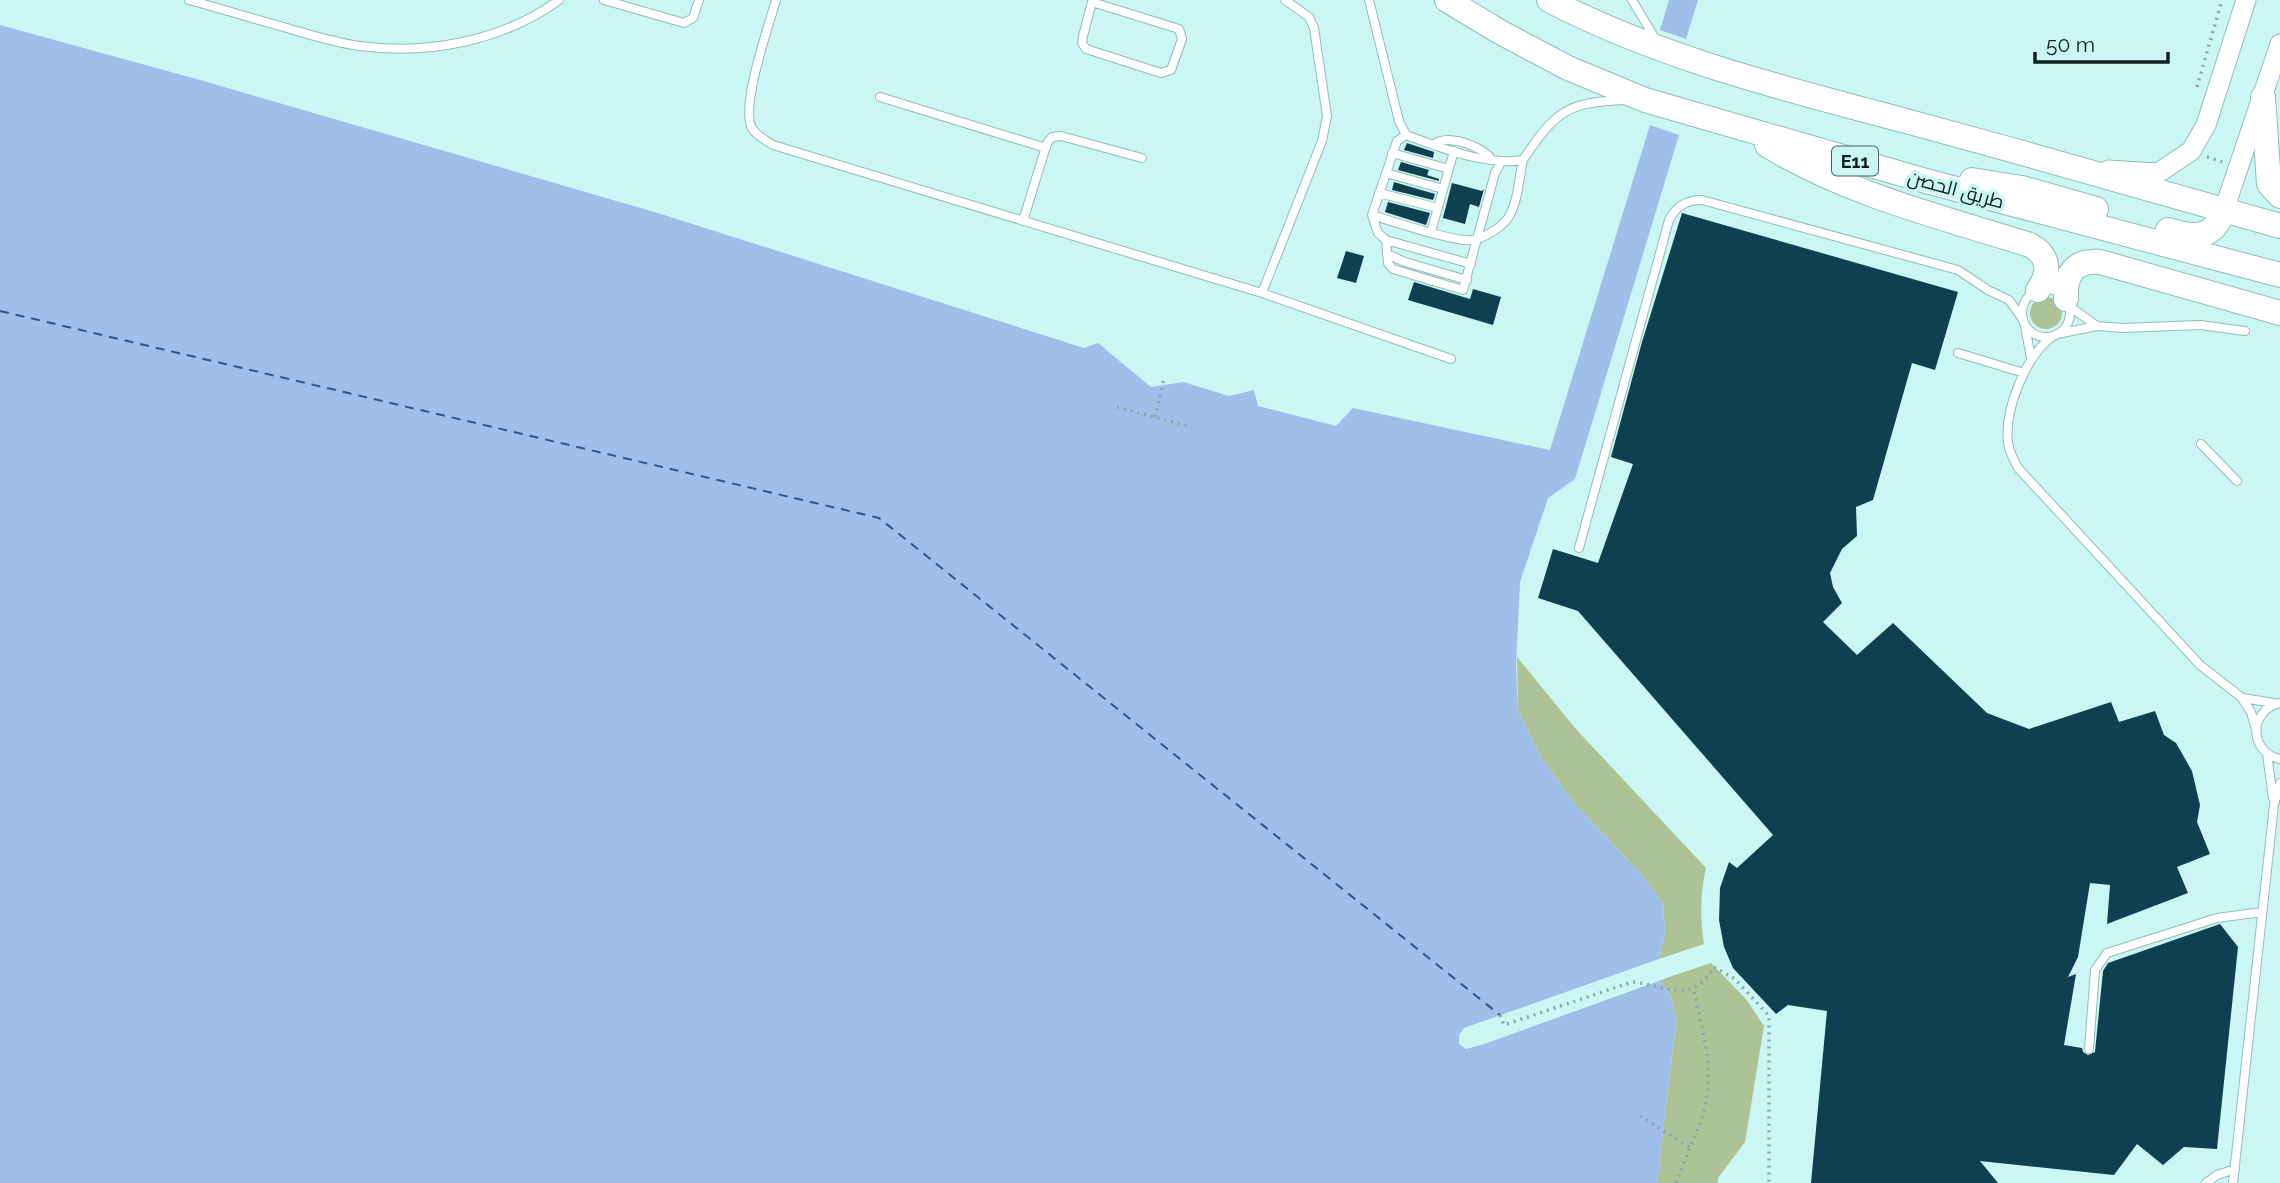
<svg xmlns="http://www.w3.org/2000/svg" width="2280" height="1183" font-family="Raleway,Cairo,sans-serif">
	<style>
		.green { fill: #aec395 }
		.water { fill: #9fbfea }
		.pier { fill: #caf7f4 }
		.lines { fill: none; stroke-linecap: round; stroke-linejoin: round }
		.ferry { stroke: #2d568c; stroke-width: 2; stroke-dasharray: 9 7; stroke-linecap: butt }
		.building { fill: #0f404f }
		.service-casing { stroke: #91bcba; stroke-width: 10 }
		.tertiary-casing { stroke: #91bcba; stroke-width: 21 }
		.primary-casing { stroke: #91bcba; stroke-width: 26 }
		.path { stroke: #86a9a7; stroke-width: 3.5; stroke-dasharray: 2 5; stroke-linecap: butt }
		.service { stroke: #fff; stroke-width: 8 }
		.tertiary { stroke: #fff; stroke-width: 19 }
		.primary { stroke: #fff; stroke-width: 24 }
		.labels { text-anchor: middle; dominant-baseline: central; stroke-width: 7; stroke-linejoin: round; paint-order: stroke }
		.shield { fill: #caf7f4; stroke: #47605f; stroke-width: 2 }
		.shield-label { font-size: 18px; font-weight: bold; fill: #0f201f }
		.street-label { font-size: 19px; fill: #0f201f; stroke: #caf7f4 }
	</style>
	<rect width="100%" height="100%" fill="#caf7f4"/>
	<path class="green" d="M2030 313a16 16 0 1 1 32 0a16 16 0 1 1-32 0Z
		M1517 657 1575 728 1706 868C1700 894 1700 918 1704 944L1659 959 1665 932 1663 904 1642 875 1573 802 1540 756 1518 710Z
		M1711 963 1746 999 1764 1026 1745 1142 1718 1178V1183H1657L1676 1022 1671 997 1660 980Z"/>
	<path class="water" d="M1669 0H1698L1686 39 1660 30Z
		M0 25 200 80 661 214 1084 348 1098 343 1151 387 1183 382 1229 396 1254 390 1258 406 1336 426 1353 408 1550 450 1650 125 1679 135 1575 479 1548 498 1520 582 1516 666 1518 710 1540 756 1573 802 1642 875 1663 904 1665 932 1659 959 1465 1028 1459 1035 1465 1049 1484 1044 1660 980 1671 997 1676 1022 1657 1183H0Z"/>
	<path class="pier" d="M1663 958 1661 962 1467 1031 1462 1036V1042L1466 1045 1483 1040 1659 977 1664 979 1484 1044 1466 1049 1459 1044V1035L1464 1028Z"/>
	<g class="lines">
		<path class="ferry" d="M0 311 879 518 1500 1015"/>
	</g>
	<path class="building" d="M1407 143 1434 152 1433 158 1404 150Z
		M1401 162 1429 170 1427 175 1439 179V181L1398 170Z
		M1394 182 1435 194 1433 200 1392 190Z
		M1452 183 1482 191 1484 189 1479 207 1470 204 1465 224 1443 218 1440 229Z
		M1388 202 1430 213 1426 225 1385 212Z
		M1682 213 1958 292 1935 370 1912 363 1873 500 1856 507 1857 536 1842 549 1830 573 1833 587 1842 603 1823 622 1857 655 1893 623 1987 713 2029 729 2111 702 2119 722 2155 711 2164 735 2176 743 2192 771 2200 805 2197 822 2210 854 2177 867 2188 893 2107 924 2110 885 2090 883 2078 957 2068 977 2076 974 2064 1045 2082 1048 2083 1052 2088 1055 2095 1052 2103 971 2108 963 2220 924 2238 947 2217 1149 2184 1147 2163 1165 2137 1144 2114 1175 1980 1161 1998 1183H1811L1827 1011 1788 1005 1776 1014 1733 968 1724 947 1719 920 1720 888 1729 862 1737 868 1773 835 1578 611 1538 598 1553 549 1598 563 1633 464 1611 457 1642 342Z
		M1346 251 1364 256 1356 283 1337 278Z
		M1414 282 1470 299 1473 289 1501 297 1493 325 1408 300Z"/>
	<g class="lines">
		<defs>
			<path id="service" d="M189 0C222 9 254 19 287 28 311 35 335 43 360 46 428 55 503 41 559 0
				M604 0 684 23 693 18 699 0
				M776 0C769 25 740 107 752 128 756 136 766 140 773 145L1262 293 1451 359
				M1369 0 1399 121 1406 135C1442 148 1485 166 1523 160 1555 112 1566 102 1625 100
				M1632 0 1656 40
				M1092 2 1179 29 1182 39 1171 70 1161 73 1086 49 1082 43 1083 36 1092 2 1093 0
				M880 97 1046 148
				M1406 135 1397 141 1372 215C1391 221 1457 243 1472 240 1484 238 1501 228 1508 218 1518 203 1519 178 1523 160
				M1433 145C1447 133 1483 146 1492 160
				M1392 153 1449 169
				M1386 173 1443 189
				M1379 193 1438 208
				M1372 215 1378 233 1386 240 1388 263 1393 269 1463 290 1495 173 1501 162
				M1023 221 1047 143 1052 137 1061 136 1142 158
				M1431 232 1454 151
				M1386 240 1471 264
				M1387 254 1405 262 1467 280
				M2022 313a24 24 0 1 1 48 0a24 24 0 1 1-48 0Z
				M1262 293 1322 141 1327 116 1314 28 1309 17 1285 0
				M2069 306 2097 326
				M2025 326 2031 358
				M2057 334 2097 326 2123 328 2200 325 2245 331
				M2053 336C2026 355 2004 410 2008 443 2009 452 2014 460 2018 468L2200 665 2241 697 2251 712 2256 730
				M1958 353 2024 373
				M2201 444 2237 481
				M1579 548 1669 220C1676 206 1686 200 1702 200L1958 270 1988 290 2009 300 2022 318
				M2242 698 2274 703
				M2280 703C2249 710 2248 752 2280 759
				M2267 754 2273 798
				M2089 1049 2095 970 2107 953 2217 918 2262 912
				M2206 1183 2217 1175 2235 1169
				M2233 1183 2274 805 2280 783"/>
			<path id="tertiary" d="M2108 170 2158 173 2191 151 2206 125 2246 0
				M2224 210 2280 44"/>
			<path id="primary" d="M1447 0 1500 32 1568 68 1645 100 1926 181 2280 275
				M1549 0C1660 58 1786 89 1906 121 2031 155 2156 190 2280 226
				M2263 97 2269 184 2280 196
				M1767 145C1847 194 1941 217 2030 245 2049 255 2051 273 2038 290
				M1972 180 2022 188 2096 209
				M2168 230C2195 238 2213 240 2224 210
				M2066 299C2065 274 2074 260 2100 262L2280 313"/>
		</defs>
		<use href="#service" class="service-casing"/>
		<use href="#tertiary" class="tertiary-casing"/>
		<use href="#primary" class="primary-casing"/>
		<path class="path" d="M2197 87 2222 0
			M2207 157 2223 162
			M1117 407 1192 427
			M1155 417 1164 379
			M1500 1015 1504 1025 1632 982C1666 985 1691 1006 1714 967L1735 979 1769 1016V1183
			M1640 1116 1689 1147
			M1676 1183C1685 1156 1701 1129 1706 1101 1714 1064 1701 1025 1693 988"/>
		<use href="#service" class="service"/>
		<use href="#tertiary" class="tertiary"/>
		<use href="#primary" class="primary"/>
	</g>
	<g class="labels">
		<rect class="shield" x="1832" y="146.5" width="46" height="29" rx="5"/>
		<g class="shield-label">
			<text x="1855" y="161">E11</text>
		</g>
		<g class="street-label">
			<text transform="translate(1956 189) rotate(15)">طريق الحصن</text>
		</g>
	</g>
	<path d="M2035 52v10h133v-10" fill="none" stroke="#0f201f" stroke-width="3.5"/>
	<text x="2046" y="52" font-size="21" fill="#0f201f" stroke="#caf7f4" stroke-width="5" paint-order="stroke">50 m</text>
</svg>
